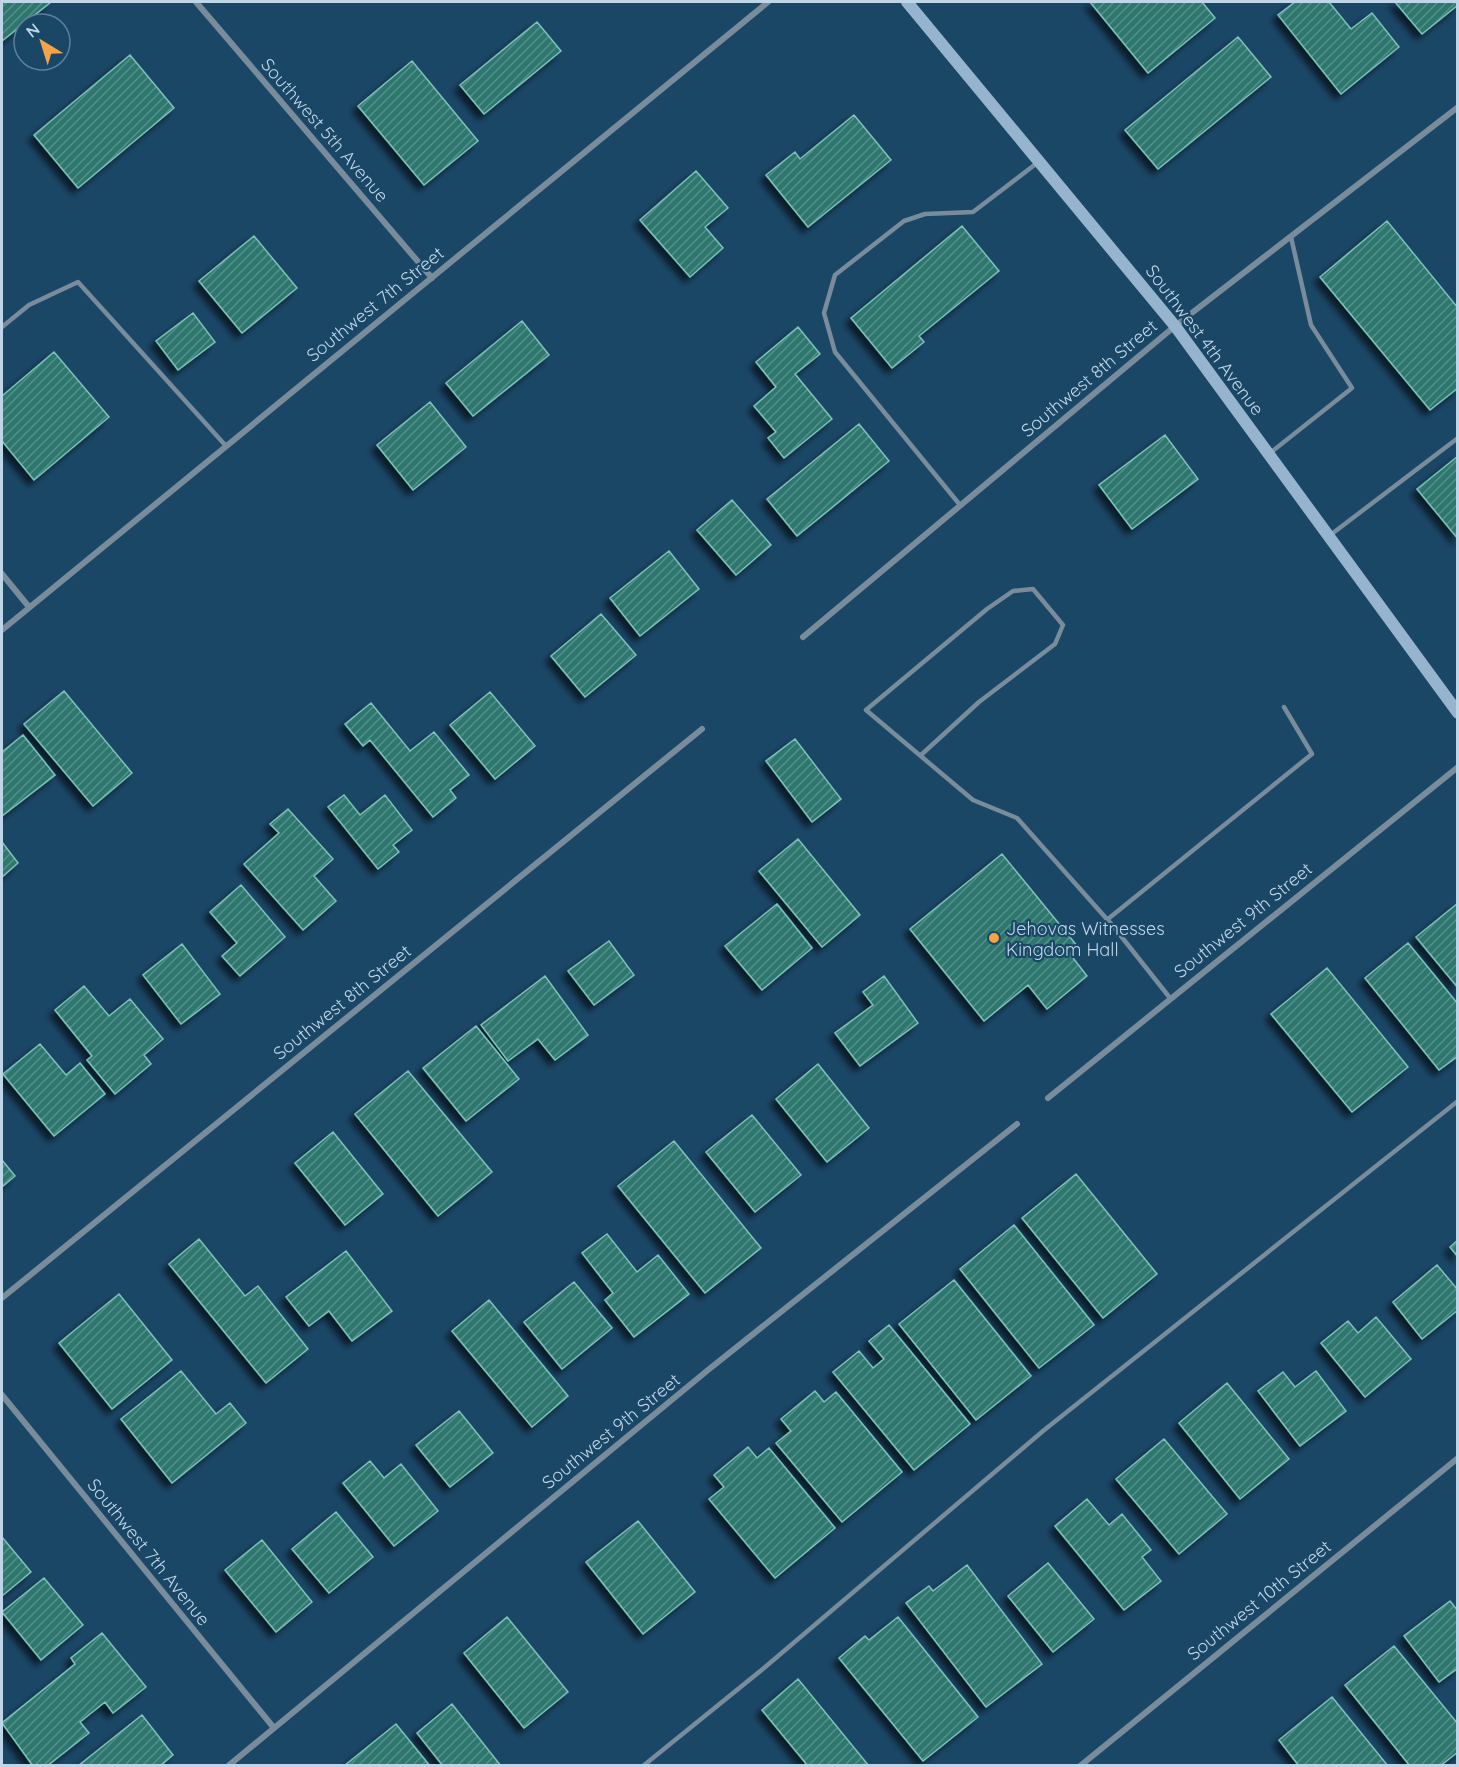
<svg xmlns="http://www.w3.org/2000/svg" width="1459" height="1767" font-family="Quicksand,sans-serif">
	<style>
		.building { fill: url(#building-hatch); stroke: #7bc2b8; stroke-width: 1.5; filter: url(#shadow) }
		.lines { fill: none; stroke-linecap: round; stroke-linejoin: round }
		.service { stroke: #798c9c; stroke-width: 4.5 }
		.minor { stroke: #798c9c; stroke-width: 6 }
		.secondary { stroke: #96b4ce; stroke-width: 12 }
		.poi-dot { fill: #f6a248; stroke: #1b4767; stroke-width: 2 }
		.labels { text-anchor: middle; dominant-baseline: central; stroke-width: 4.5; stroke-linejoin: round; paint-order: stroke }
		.street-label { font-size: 18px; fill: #bfd6e9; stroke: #1b4767 }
		.poi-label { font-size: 18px; fill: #bfd6e9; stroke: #1b4767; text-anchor: start }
	</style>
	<defs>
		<pattern id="building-hatch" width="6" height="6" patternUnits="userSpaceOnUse" patternTransform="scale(1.5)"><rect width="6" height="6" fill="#2e776e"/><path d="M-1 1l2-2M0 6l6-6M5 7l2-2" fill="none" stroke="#54908a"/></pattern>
		<filter id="shadow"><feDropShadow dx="-5.5" dy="5.5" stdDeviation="3" flood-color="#0009"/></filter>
	</defs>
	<rect width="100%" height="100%" fill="#1b4767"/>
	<path class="building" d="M2 2H51L2 41Z
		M1090 2H1202L1215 18 1148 73Z
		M1295 2H1329L1351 29 1372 13 1399 47 1341 94 1278 15Z
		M1395 2H1458V5L1422 34Z
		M537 22 561 51 484 114 460 85Z
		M1238 37 1271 77 1158 169 1125 130Z
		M130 55 174 108 78 188 34 135Z
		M412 61 478 141 424 185 358 106Z
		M854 115 891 160 808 227 766 175 795 152 800 159Z
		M696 171 728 208 705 227 723 248 690 277 640 220Z
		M1387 221 1458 308V388L1430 410 1320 277Z
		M962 226 999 271 919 336 924 342 892 368 851 318Z
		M254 236 297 288 242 333 199 281Z
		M193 313 215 342 178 370 156 341Z
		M522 321 549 355 473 416 446 383Z
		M798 327 820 354 795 374 832 419 784 458 768 438 776 432 754 406 776 387 756 362Z
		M54 352 109 417 34 480 2 441V396Z
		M430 402 466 447 413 490 377 445Z
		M859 424 889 461 797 536 767 499Z
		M1165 435 1198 479 1132 529 1099 485Z
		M1458 456V539L1417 489Z
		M732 500 771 545 736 575 697 530Z
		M669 551 699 589 640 636 610 598Z
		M601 614 636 655 585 697 551 656Z
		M64 691 132 773 93 806 24 724Z
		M490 692 535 746 495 779 450 725Z
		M371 703 410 751 434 732 469 775 450 790 456 798 433 817 370 740 363 746 345 724Z
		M23 735 55 775 2 816V752Z
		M795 739 841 799 812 822 766 761Z
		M344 795 360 815 385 795 412 830 393 845 399 852 378 869 328 807Z
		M288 809 333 859 314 876 336 901 303 930 244 864 279 833 270 824Z
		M798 839 860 915 822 947 759 871Z
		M2 842 18 863 2 877Z
		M1002 854 1078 947 1070 954 1087 976 1047 1009 1028 985 984 1021 910 929Z
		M241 885 285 937 240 976 222 956 237 943 210 912Z
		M1458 903V988L1416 937Z
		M777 904 812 948 762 990 725 946Z
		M609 941 634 975 594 1005 568 971Z
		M1408 943 1458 1004V1056L1439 1070 1365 978Z
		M182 944 220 994 181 1024 143 975Z
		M1327 968 1408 1067 1352 1112 1271 1014Z
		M545 976 588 1035 555 1060 538 1039 508 1061 481 1025Z
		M884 976 918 1023 860 1066 835 1033 873 1005 863 992Z
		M84 986 109 1016 130 999 163 1039 144 1055 151 1064 115 1094 87 1060 92 1056 55 1010Z
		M476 1026 519 1079 466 1121 423 1068Z
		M40 1044 66 1075 80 1063 105 1094 54 1136 3 1074Z
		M818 1064 869 1128 827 1162 776 1099Z
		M408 1071 492 1172 438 1216 355 1114Z
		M752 1115 801 1175 755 1212 706 1152Z
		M333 1132 383 1194 345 1225 295 1163Z
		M674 1141 761 1248 705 1293 618 1186Z
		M2 1160 15 1176 2 1187Z
		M1076 1174 1157 1274 1103 1318 1022 1218Z
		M1014 1225 1094 1325 1039 1368 960 1269Z
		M607 1234 637 1272 658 1255 689 1294 634 1337 605 1300 613 1293 582 1253Z
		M199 1239 245 1296 258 1286 308 1349 266 1383 169 1264Z
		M1458 1240V1257L1450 1247Z
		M346 1251 392 1311 352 1341 329 1311 309 1326 286 1297Z
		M1437 1265 1458 1290V1310L1422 1339 1393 1302Z
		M954 1280 1031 1376 976 1420 899 1324Z
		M574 1282 612 1328 562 1369 524 1322Z
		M119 1294 172 1360 112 1409 59 1343Z
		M489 1300 568 1396 532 1427 452 1331Z
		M1376 1317 1411 1359 1365 1397 1321 1343 1348 1321 1358 1333Z
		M889 1325 970 1424 914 1470 833 1372 859 1351 873 1368 884 1359 869 1341Z
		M181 1371 216 1414 230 1403 246 1423 172 1483 121 1419Z
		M1316 1371 1346 1411 1300 1446 1258 1391 1283 1372 1295 1387Z
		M1227 1383 1289 1459 1240 1499 1179 1423Z
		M815 1391 824 1402 836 1392 902 1472 842 1522 776 1443 791 1431 781 1419Z
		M459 1411 493 1453 450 1487 416 1445Z
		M1164 1439 1227 1514 1179 1554 1116 1479Z
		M748 1447 757 1458 769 1448 835 1528 775 1578 709 1499 724 1487 714 1475Z
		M370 1461 384 1478 401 1464 438 1511 394 1546 343 1483Z
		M1087 1499 1109 1525 1122 1514 1151 1550 1142 1557 1161 1581 1124 1610 1055 1526Z
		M336 1512 373 1557 329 1593 292 1549Z
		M638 1521 695 1592 643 1634 586 1562Z
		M2 1537 31 1572 2 1596Z
		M262 1540 312 1602 276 1632 225 1570Z
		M1048 1563 1094 1619 1053 1652 1008 1596Z
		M967 1565 1042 1664 986 1707 906 1603 929 1586 933 1591Z
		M44 1578 83 1625 41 1660 2 1612Z
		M1450 1601 1458 1611V1668L1439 1682 1404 1636Z
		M507 1617 568 1692 524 1728 464 1653Z
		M898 1617 978 1717 923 1761 839 1658 865 1636 869 1640Z
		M102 1633 146 1687 113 1713 105 1702 80 1722 89 1733 47 1766H33L2 1723 75 1664 71 1658Z
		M1394 1646 1458 1724V1752L1440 1766H1410L1345 1685Z
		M798 1679 869 1766H808L762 1710Z
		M1332 1697 1388 1766H1299L1279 1740Z
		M452 1704 501 1766H443L417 1733Z
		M142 1715 173 1755 160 1766H78Z
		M396 1724 430 1766H344Z"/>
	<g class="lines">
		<path class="service" d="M2 327 29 305 78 282 226 446
			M1270 453 1352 388 1311 325 1291 237
			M960 505 835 352 824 313 835 275 904 221 925 214 973 212 1037 163
			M1329 536 1458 438
			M921 755 979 702 1055 644 1063 625 1033 589 1013 591 987 609 866 710 973 800 1017 818 1113 926 1170 998
			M1108 919 1312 754 1284 707
			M643 1766 764 1668 1043 1431 1458 1101"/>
		<path class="minor" d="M196 2 432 278
			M2 574 29 607
			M2 630 768 2
			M803 637 1175 326 1458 107
			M1048 1098 1458 767
			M2 1298 702 729
			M2 1395 274 1728
			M228 1766 708 1370 1017 1124
			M1080 1766 1458 1458"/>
		<path class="secondary" d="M907 2 1175 326 1458 713"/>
	</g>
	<circle class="poi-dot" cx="994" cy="938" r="6"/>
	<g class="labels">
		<g class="street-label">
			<text transform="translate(325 130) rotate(49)">Southwest 5th Avenue</text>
			<text transform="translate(375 304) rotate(-39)">Southwest 7th Street</text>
			<text transform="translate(1205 340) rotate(53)">Southwest 4th Avenue</text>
			<text transform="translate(1089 378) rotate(-40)">Southwest 8th Street</text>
			<text transform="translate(1243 920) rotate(-39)">Southwest 9th Street</text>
			<text transform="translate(342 1002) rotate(-39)">Southwest 8th Street</text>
			<text transform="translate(611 1431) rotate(-39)">Southwest 9th Street</text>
			<text transform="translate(149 1552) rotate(51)">Southwest 7th Avenue</text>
			<text transform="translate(1259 1600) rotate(-39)">Southwest 10th Street</text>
		</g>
		<g class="poi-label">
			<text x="1006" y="928">Jehovas Witnesses<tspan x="1006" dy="21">Kingdom Hall</tspan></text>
		</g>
	</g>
	<rect width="1459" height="1767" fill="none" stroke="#bfd6e9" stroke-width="6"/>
	<g transform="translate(42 42) rotate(322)"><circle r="28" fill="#1b4767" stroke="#5d809b" stroke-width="1.5"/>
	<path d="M0-4.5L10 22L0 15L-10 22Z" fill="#f6a248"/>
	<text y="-9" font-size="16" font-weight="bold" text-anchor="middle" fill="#bfd6e9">N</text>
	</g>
</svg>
